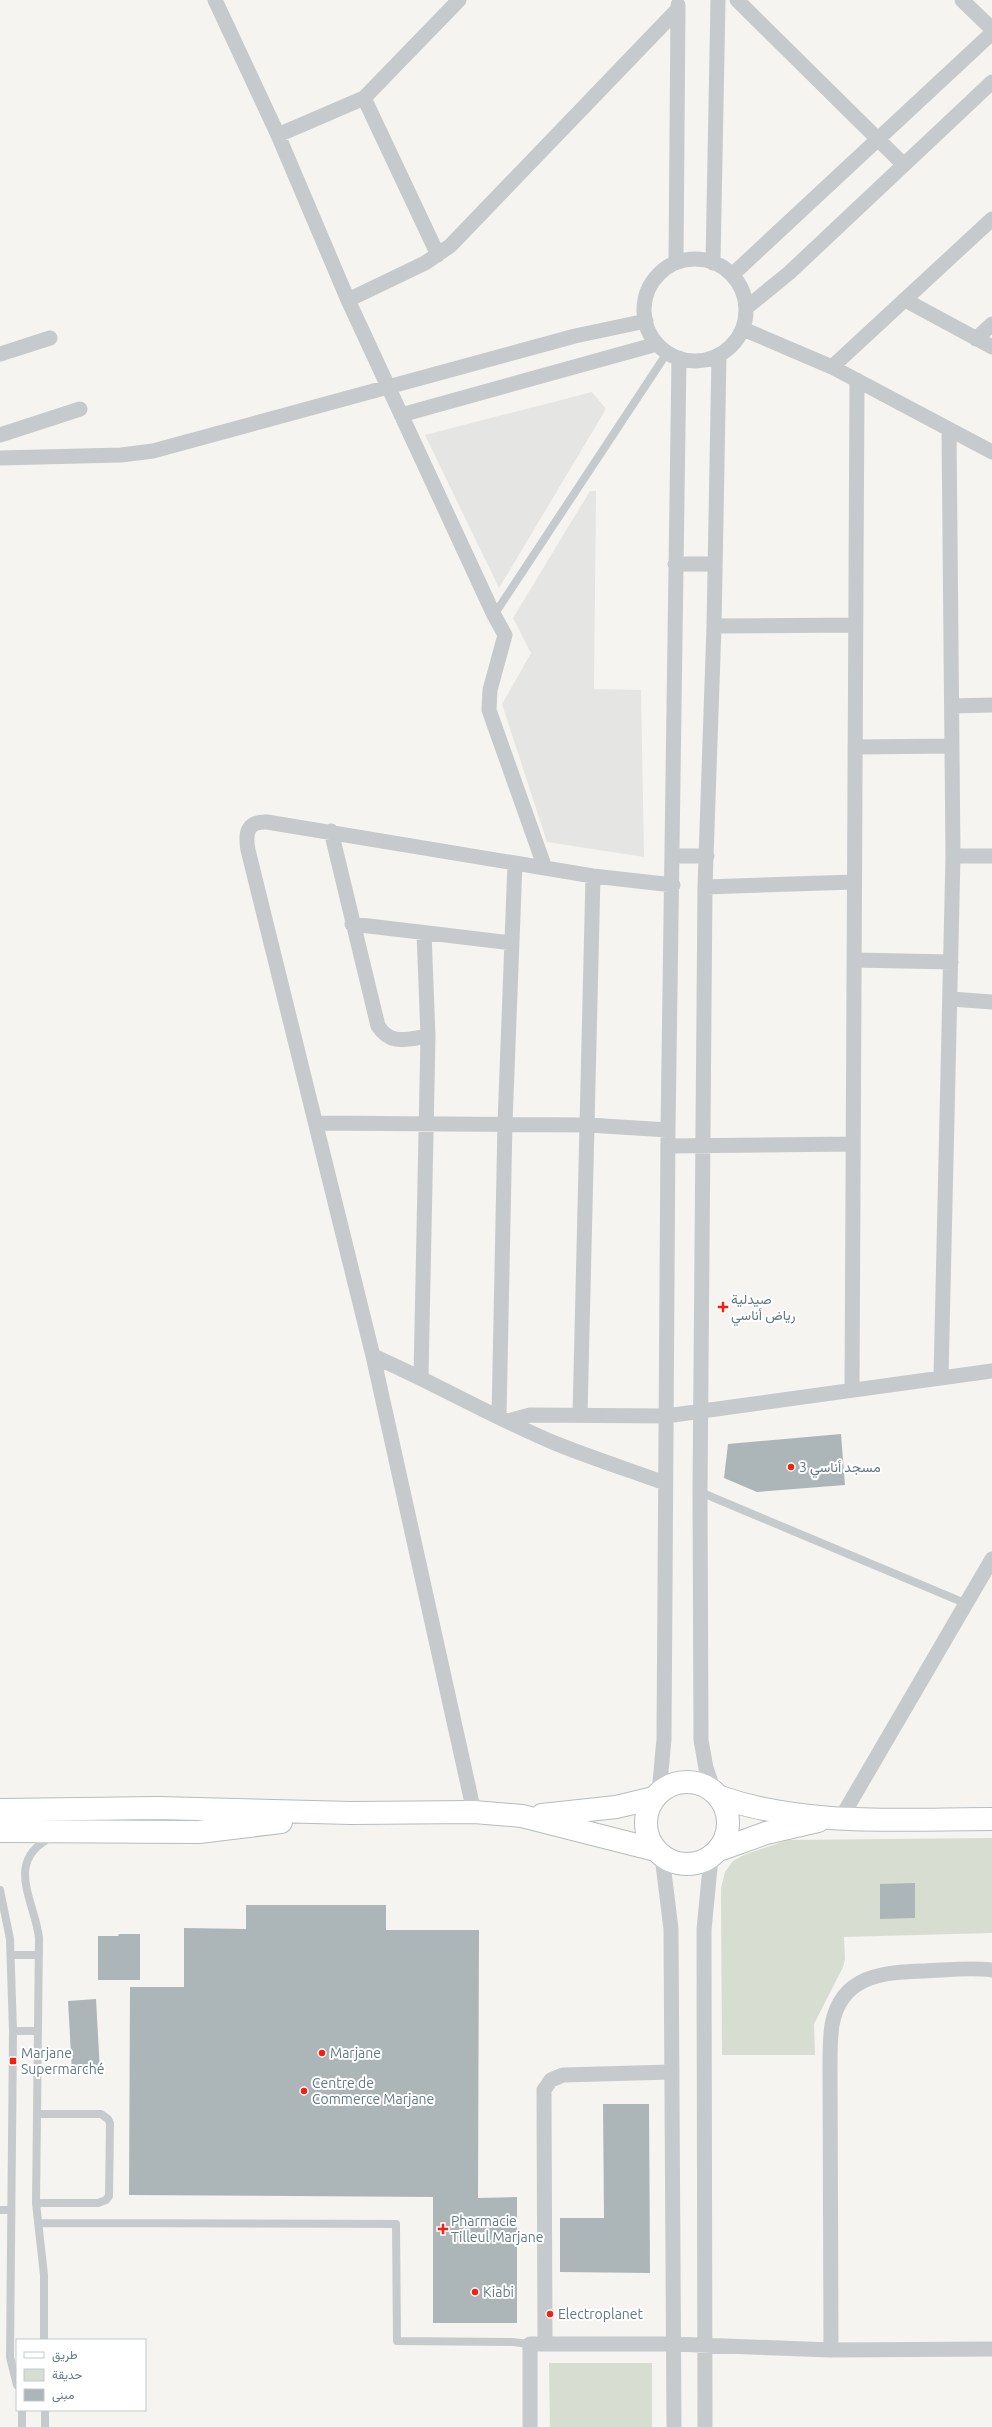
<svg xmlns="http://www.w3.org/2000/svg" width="992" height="2427" font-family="Ubuntu,Vazirmatn,sans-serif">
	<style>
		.built { fill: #e5e5e3 }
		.green { fill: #d7ddd0 }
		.building { fill: #acb6b9 }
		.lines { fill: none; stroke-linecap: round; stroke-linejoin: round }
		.secondary-casing { stroke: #b5bcbf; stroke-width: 24 }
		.lane { stroke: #c6cacc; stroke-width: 8 }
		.street { stroke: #c6cacc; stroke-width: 15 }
		.secondary { stroke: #fff; stroke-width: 22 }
		.poi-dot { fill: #f5200f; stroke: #fff; stroke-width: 1.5 }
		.labels { text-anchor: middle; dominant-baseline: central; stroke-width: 4; stroke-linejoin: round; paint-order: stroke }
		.poi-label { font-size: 14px; fill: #607a84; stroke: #fff; text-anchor: start }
	</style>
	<rect width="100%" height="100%" fill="#f5f4f0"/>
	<path class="built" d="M592 392 606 409 499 588 425 435Z
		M590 491H596L594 689 641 690 644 857 547 842 502 704 531 653 513 618Z"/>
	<path class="green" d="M992 1838V1933L844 1937 845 1959 843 1967 814 2024 815 2055H722L721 1888 725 1872 733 1861 746 1854 788 1840Z
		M549 2363H652V2427H550Z"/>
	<path class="building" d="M841 1434 845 1485 757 1492 724 1478 728 1444Z
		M915 1883V1918L880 1919V1884Z
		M246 1905H386V1930H479L478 2198 517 2197V2323H433V2197L129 2195 130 1987H184V1928L246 1929Z
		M119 1934H140V1980H98V1936H118Z
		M96 1999 100 2071 72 2072 68 2001Z
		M603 2104H649L650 2273 560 2272V2218H604Z"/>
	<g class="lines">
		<defs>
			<path id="secondary" d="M646 1823a41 41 0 1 1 82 0a41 41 0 1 1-82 0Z
				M720 1797C806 1827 902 1819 992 1819
				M0 1810 158 1808 351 1813 474 1812 522 1816 656 1850
				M542 1815 616 1807 654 1798
				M0 1831 199 1832 281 1822
				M719 1850 766 1833 818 1821"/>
		</defs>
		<use href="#secondary" class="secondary-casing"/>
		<path class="lane" d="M494 615 667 353
			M700 1492 967 1604
			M0 1890 10 1939 13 2031 10 2357 17 2385
			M11 1955H39
			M13 2031H38
			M36 2203H98L106 2200 109 2196 110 2123 108 2119 101 2114H37
			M0 2210H11
			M38 2223 396 2224 397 2341 512 2342 530 2344
			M44 2340V2275L36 2203 39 1938C35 1901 3 1861 52 1837
			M45 2410V2427
			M22 2427V2410"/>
		<path class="street" d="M215 0 278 135 348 300 494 615 505 635 490 690 489 710 545 868
			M737 0 904 165
			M962 0 992 29
			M364 98 438 255
			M278 135 364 98 459 0
			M644 310a51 51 0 1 1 102 0a51 51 0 1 1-102 0Z
			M676 263 678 5
			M713 263 718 0
			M732 275 992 33
			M348 300 425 263 450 246 678 9
			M905 300 992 347
			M746 308 789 273 992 82
			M743 329 832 367 992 452
			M976 339 992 324
			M0 354 50 338
			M832 367 992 219
			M401 415 657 344
			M0 435 80 409
			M0 458 121 455 153 451 575 336 646 321
			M675 564H714
			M714 626 855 625
			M952 706 992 705
			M855 747 952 746
			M331 831 378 1026C391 1046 407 1039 428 1036
			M673 856H707
			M953 856H992
			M705 887 854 882
			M352 924 512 943
			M855 960 951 962
			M951 999 992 1002
			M316 1123 588 1125 668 1130
			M669 1146 853 1144
			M373 1356C435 1383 494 1418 557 1444 592 1458 629 1470 665 1483
			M421 1377 428 1036 424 933
			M941 1377 953 856 949 430
			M852 1390 857 380
			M580 1415 593 876
			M499 1417 505 1123 515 863
			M508 1421 530 1415 666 1416 992 1371
			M714 1791 706 1768 701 1740 700 1492 705 887 714 626 719 355
			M659 1793 664 1739 668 1130 679 358
			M474 1812 373 1356 248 850C245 833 247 821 267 822L593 876 673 885
			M841 1818 992 1559
			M662 1856 671 1929 674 2427
			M545 2344 544 2090 551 2080 563 2075 672 2072
			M831 2350 830 2065C830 2052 830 2038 832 2025 841 1975 883 1972 925 1971 947 1970 970 1967 992 1970
			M530 2427V2344H673L831 2350 992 2349
			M705 2427 704 1930 711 1857"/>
		<use href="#secondary" class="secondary"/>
	</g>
	<g class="poi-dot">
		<path d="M721 1301h4v4h4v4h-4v4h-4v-4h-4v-4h4z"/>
		<circle cx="791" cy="1467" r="4"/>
		<circle cx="322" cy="2053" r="4"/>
		<rect x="9" y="2057" width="8" height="8" rx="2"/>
		<circle cx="304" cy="2091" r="4"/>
		<path d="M441 2223h4v4h4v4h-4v4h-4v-4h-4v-4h4z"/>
		<circle cx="475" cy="2292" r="4"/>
		<circle cx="550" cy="2314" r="4"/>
	</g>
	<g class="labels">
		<g class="poi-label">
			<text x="731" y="1299">صيدلية<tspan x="731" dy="16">رياض أناسي</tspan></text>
			<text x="799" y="1467">مسجد أناسي 3</text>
			<text x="21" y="2053">Marjane<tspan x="21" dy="16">Supermarché</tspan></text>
			<text x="330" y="2053">Marjane</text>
			<text x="312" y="2083">Centre de<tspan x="312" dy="16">Commerce Marjane</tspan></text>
			<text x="451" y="2221">Pharmacie<tspan x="451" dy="16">Tilleul Marjane</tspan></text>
			<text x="483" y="2292">Kiabi</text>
			<text x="558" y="2314">Electroplanet</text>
		</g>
	</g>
	<rect x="16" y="2339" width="130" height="72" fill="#ffffff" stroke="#bfcace"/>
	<rect x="24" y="2352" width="20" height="6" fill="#ffffff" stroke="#bfcace"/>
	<text x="52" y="2359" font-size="12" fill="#607a84">طريق</text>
	<rect x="24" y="2369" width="20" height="12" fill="#d7ddd0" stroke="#bfcace"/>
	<text x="52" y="2379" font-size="12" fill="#607a84">حديقة</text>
	<rect x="24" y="2389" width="20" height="12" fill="#acb6b9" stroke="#bfcace"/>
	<text x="52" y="2399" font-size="12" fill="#607a84">مبنى</text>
</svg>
